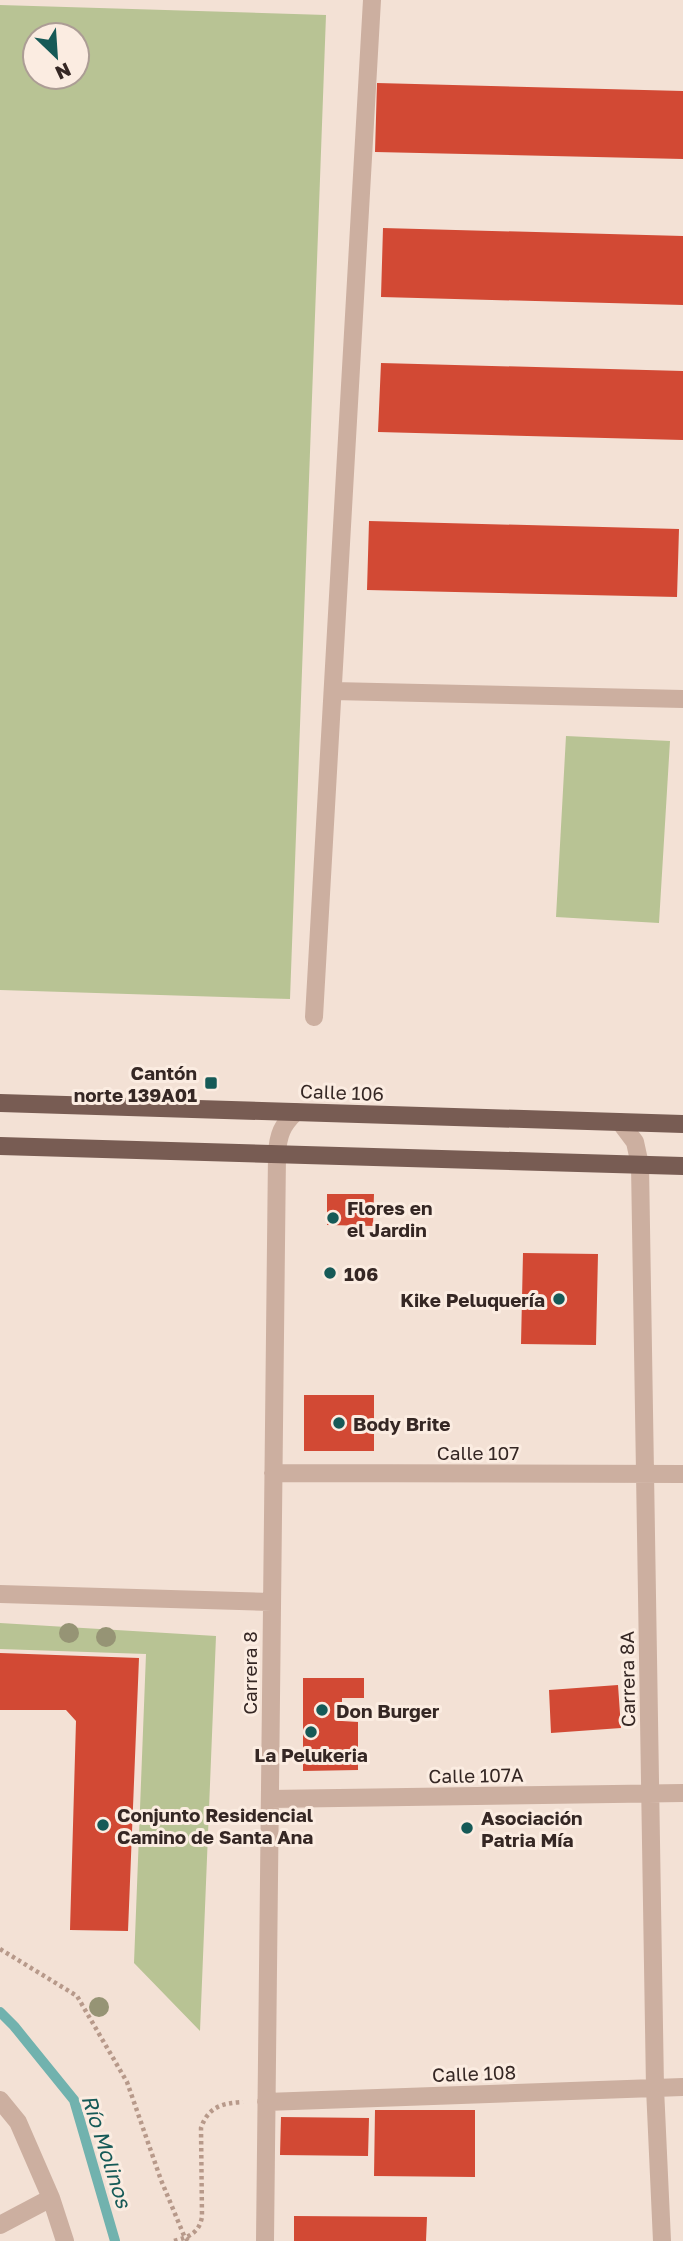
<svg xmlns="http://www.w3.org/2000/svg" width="683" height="2241" font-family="'Golos Text',sans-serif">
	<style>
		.green { fill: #b8c394; fill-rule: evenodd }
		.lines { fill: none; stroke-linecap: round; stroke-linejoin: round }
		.stream { stroke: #71b2ae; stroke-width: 10 }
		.building { fill: #d24934 }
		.path { stroke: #b7998a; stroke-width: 4.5; stroke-dasharray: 3.5 3.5; stroke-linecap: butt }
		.minor { stroke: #ccafa0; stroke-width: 18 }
		.major { stroke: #785c53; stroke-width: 18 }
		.tree { fill: #969475 }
		.poi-dot { fill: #165a57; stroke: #fbece1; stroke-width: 2.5 }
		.labels { text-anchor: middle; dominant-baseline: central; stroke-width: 6; stroke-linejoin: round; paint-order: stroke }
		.poi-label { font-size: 19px; font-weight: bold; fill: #352724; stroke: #fbece1; text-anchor: start }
		.street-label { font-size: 19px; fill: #352724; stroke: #fbece1 }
		.water-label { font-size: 21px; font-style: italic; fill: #165a57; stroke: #fbece1 }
	</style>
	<rect width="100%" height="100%" fill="#f3e1d5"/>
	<path class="green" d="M0 5 326 15 290 999 0 990ZM77 35V77H35V35Z
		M566 736 670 741 659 923 556 917Z
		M0 1623 216 1636 200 2031 134 1963 146 1654 0 1649Z"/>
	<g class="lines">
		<path class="stream" d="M0 2012 14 2026 74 2100 115 2241"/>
	</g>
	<path class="building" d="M377 83 683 91V159L375 152Z
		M383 228 683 236V305L381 297Z
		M381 363 683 371V440L378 432Z
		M369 521 679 529 677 597 367 590Z
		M327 1194H374L373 1226 327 1225Z
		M523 1253 598 1254 596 1345 521 1344Z
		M304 1395H374V1451H304Z
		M0 1653 139 1658 128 1931 70 1930 76 1721 66 1710H0Z
		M303 1678H364V1698H342V1721L358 1722V1770L303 1771Z
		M618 1685 621 1728 551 1733 549 1690Z
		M375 2110H475V2177L374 2176Z
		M281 2117 369 2118 368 2156 280 2155Z
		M294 2216 427 2217 426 2241H294Z"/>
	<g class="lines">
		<path class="path" d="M0 1949 77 1996 127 2082 161 2180 185 2238 189 2241
			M174 2241C189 2237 199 2233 202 2217L201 2128C208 2107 222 2103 243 2102"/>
		<path class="minor" d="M333 691 683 699
			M314 1017 372 0
			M620 1122 635 1142 640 1165 655 2088 662 2241
			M273 1473 683 1474
			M0 1594 271 1602
			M270 1799 683 1793
			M0 2100 18 2122 51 2198 65 2241
			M266 2102 683 2087
			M0 2225 51 2198
			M265 2241 277 1154C278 1135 282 1125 296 1112"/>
		<path class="major" d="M0 1103 683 1124
			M0 1146 683 1166"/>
	</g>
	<g class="tree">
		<circle cx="69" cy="1633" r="10"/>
		<circle cx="106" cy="1637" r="10"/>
		<circle cx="99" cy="2007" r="10"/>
	</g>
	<g class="poi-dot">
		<rect x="204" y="1076" width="14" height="14" rx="3.5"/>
		<circle cx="333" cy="1218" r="7"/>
		<circle cx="330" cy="1273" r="7"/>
		<circle cx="559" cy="1299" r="7"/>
		<circle cx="339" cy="1423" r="7"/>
		<circle cx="322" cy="1710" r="7"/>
		<circle cx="311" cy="1732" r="7"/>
		<circle cx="103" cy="1825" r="7"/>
		<circle cx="467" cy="1828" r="7"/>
	</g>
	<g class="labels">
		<g class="poi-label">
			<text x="197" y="1072" text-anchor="end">Cantón<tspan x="197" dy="22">norte 139A01</tspan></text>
			<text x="347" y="1207">Flores en<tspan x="347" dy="22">el Jardin</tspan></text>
			<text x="344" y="1273">106</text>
			<text x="545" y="1299" text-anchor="end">Kike Peluquería</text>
			<text x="353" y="1423">Body Brite</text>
			<text x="336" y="1710">Don Burger</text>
			<text x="311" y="1754" text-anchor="middle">La Pelukeria</text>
			<text x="117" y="1814">Conjunto Residencial<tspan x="117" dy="22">Camino de Santa Ana</tspan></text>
			<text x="481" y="1817">Asociación<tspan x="481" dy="22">Patria Mía</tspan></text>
		</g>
		<g class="street-label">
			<text transform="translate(342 1092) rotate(2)">Calle 106</text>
			<text x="478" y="1452">Calle 107</text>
			<text transform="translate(249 1673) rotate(-90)">Carrera 8</text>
			<text transform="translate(627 1679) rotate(-91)">Carrera 8A</text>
			<text transform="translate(476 1775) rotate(-1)">Calle 107A</text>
			<text transform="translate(474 2073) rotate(-2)">Calle 108</text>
		</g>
		<g class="water-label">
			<text transform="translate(107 2151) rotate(72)">Río Molinos</text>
		</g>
	</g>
	<g transform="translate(56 56) rotate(155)"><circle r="33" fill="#fbece1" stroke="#ac9d95" stroke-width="2"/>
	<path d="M0-5L12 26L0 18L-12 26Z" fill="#165a57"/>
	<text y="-10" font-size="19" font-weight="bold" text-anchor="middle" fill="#352724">N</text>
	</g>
</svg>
